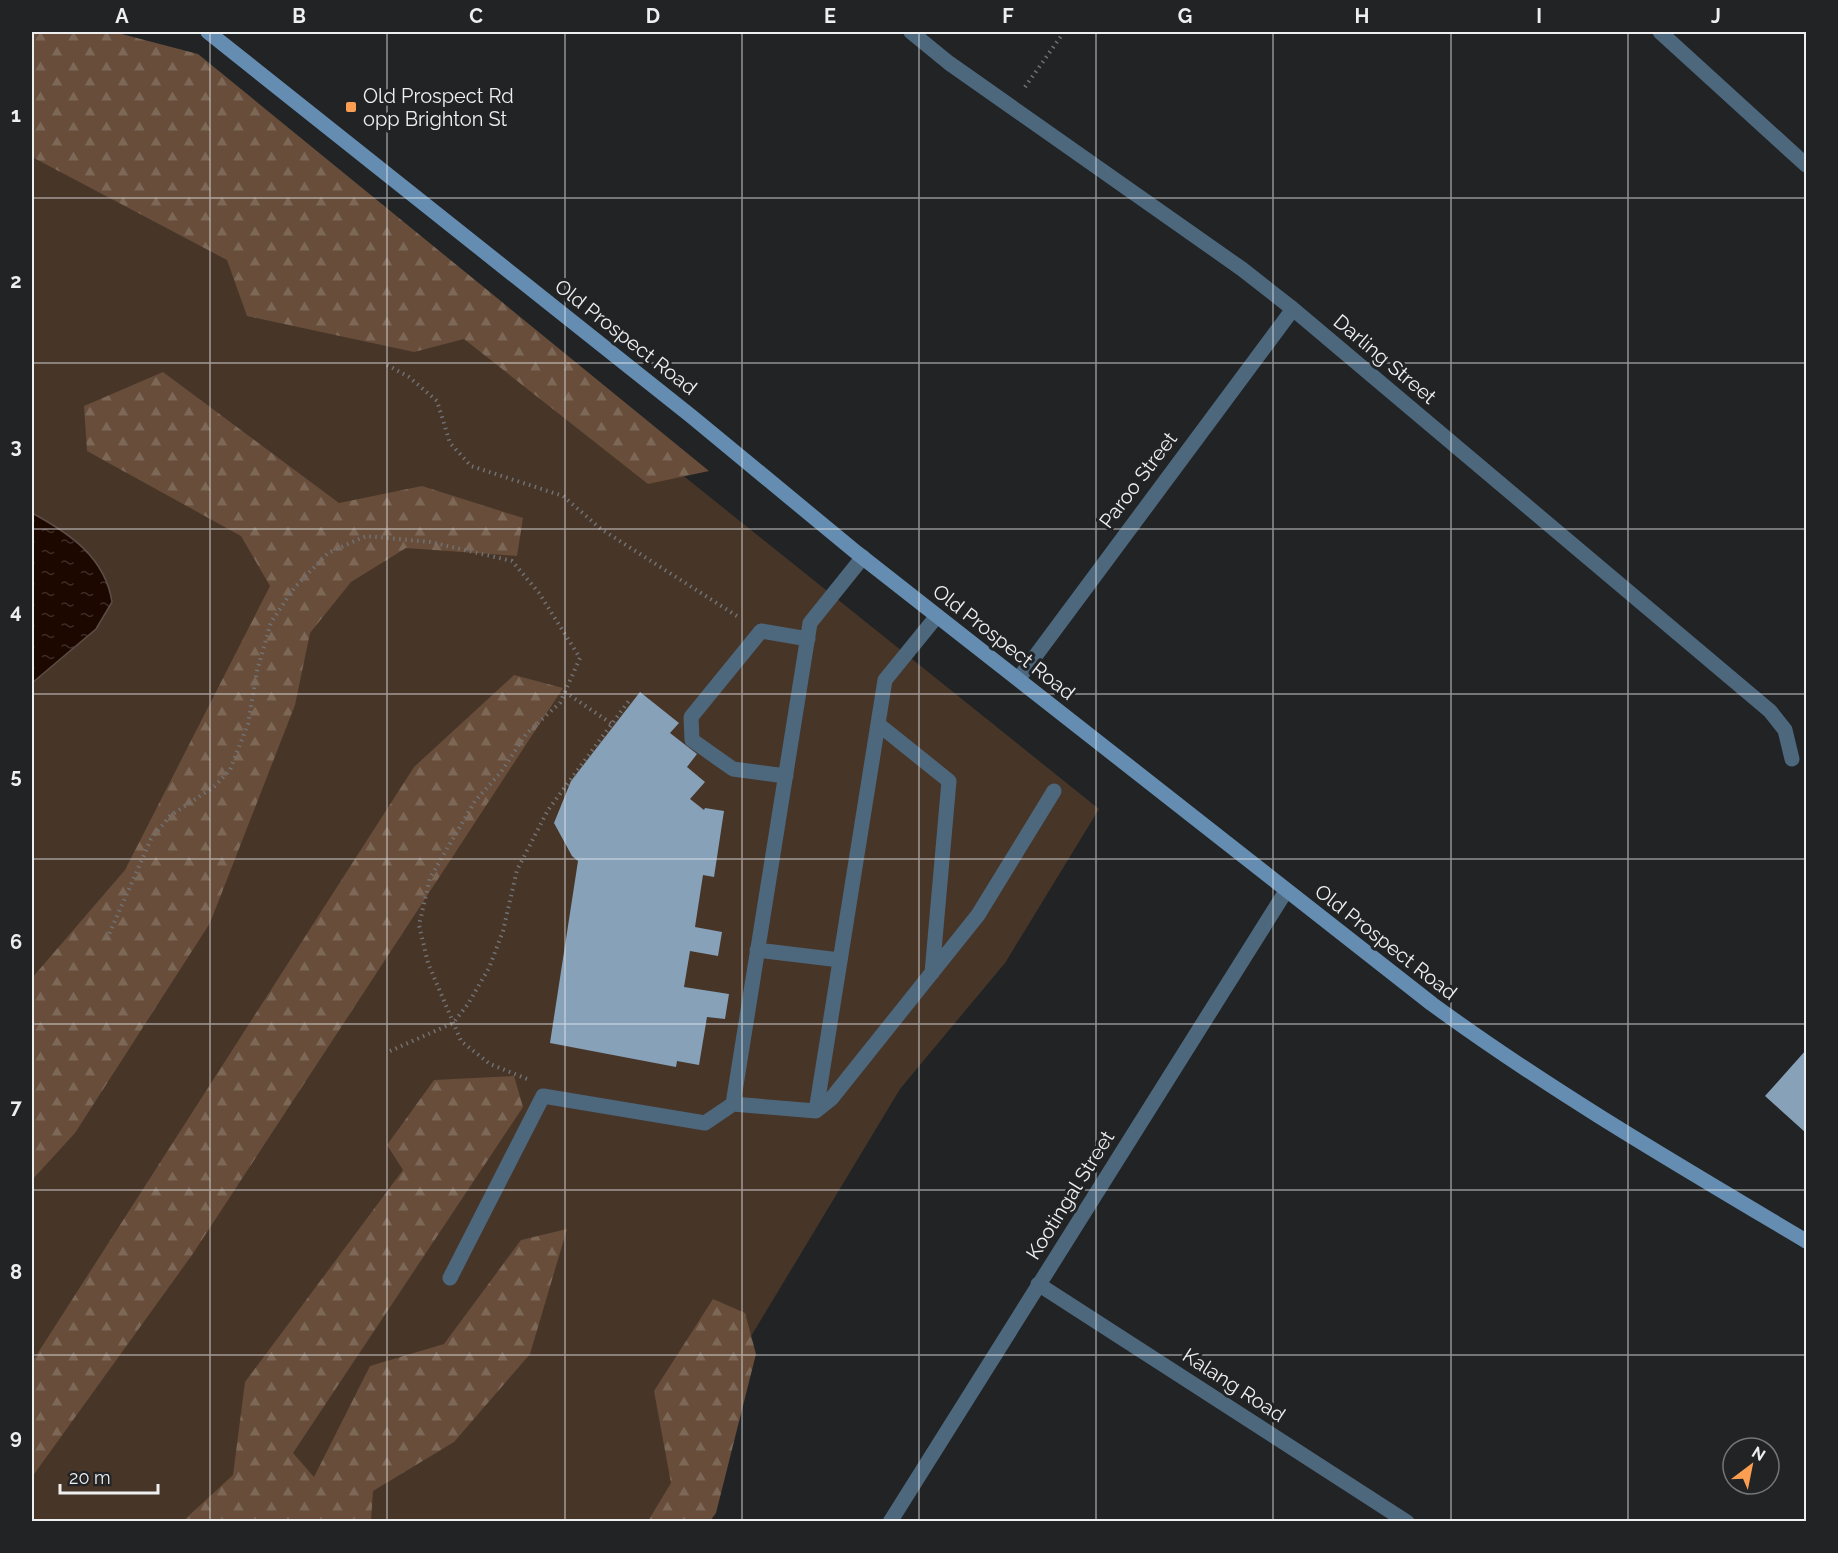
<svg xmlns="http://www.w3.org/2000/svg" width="1838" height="1553" font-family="Raleway,sans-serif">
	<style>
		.grass { fill: #473528 }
		.forest { fill: url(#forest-firs) }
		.water { fill: url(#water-ripples); stroke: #5c4d48; stroke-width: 1.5 }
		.building { fill: #87a1b9 }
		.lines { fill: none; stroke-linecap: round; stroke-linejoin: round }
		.path { stroke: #717274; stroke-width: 4; stroke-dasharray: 1.5 4.5; stroke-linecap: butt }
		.service { stroke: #4d677d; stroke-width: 15 }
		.minor { stroke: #4d677d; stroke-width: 15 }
		.secondary { stroke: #648db1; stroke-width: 15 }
		.grid { fill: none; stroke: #eeeff1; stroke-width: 1.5; stroke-opacity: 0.55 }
		.poi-dot { fill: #fc9e52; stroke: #212325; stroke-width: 2 }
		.labels { text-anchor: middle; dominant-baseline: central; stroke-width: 6; stroke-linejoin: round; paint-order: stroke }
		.poi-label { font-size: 20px; fill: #eeeff1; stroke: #212325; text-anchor: start }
		.street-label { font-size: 20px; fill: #eeeff1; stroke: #212325 }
		.neatline { fill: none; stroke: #eeeff1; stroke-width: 2 }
		.grid-label { font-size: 20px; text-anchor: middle; font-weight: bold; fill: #eeeff1 }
	</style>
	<defs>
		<pattern id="forest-firs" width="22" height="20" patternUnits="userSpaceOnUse" patternTransform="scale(1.5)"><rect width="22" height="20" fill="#674d3a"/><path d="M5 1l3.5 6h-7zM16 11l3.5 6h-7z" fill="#7d6757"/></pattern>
		<pattern id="water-ripples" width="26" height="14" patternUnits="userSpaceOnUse" patternTransform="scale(1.5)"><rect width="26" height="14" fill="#1d0800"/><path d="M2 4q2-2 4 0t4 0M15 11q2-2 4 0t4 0" fill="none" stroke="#3e2c26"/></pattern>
	</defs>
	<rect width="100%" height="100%" fill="#212325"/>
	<path class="grass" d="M32 33 166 61 1099 809 1005 963 900 1089 747 1343 706 1521H32Z"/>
	<path class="forest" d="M32 32H114L198 54 709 471 648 484 464 339 414 352 247 316 227 260 32 157Z
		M163 372 339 503 422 486 523 518 517 556 406 548 351 582 310 633 295 705 210 923 75 1133 32 1180V978L125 870 270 586 241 536 87 451 84 406Z
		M514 675 563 688 192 1255 32 1477V1362L414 767Z
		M514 1076 523 1107 293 1453 314 1477 370 1366 444 1344 521 1240 567 1229 530 1354 454 1442 373 1491 371 1521H183L233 1475 245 1382 403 1170 387 1145 434 1080Z
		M713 1299 745 1313 756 1354 716 1513 710 1521H648L671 1483 654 1391Z"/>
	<path class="water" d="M32 513C69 533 105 557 112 602L96 629 32 683Z"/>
	<path class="building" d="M640 692 679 723 670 733 697 754 687 767 705 782 690 799 704 810 705 808 724 811 714 877 703 875 695 927 722 932 718 956 690 951 684 987 729 994 725 1019 707 1017 699 1065 677 1061 676 1067 550 1043 578 861 572 856 554 823 571 781Z
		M1806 1050V1133L1765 1096Z"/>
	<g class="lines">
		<path class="path" d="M1025 87 1064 32
			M387 365 409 377 437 401 450 443 471 466 563 496 601 529 740 618
			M565 692 612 724
			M107 939 151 839 170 816 215 786 230 770 248 724 257 671 271 622 295 587 328 553 366 536 430 542 512 561 539 593 580 658 560 703 527 733 501 772 475 801 430 878 419 925 428 963 461 1041 490 1064 527 1079
			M390 1051 453 1023 468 1004 489 968 503 931 517 870 548 810 631 698"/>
		<path class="service" d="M863 557 810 623 733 1104 816 1111 831 1099 978 915 1054 791
			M878 724 949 781 932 973
			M786 776 733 769 692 740 691 717 761 631 808 639
			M757 950 840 960
			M816 1111 885 680 937 616
			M450 1278 543 1096 705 1123 733 1104"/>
		<path class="minor" d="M911 32 949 63 1242 269 1293 309 1770 711 1785 730 1792 759
			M1660 32 1806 165
			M1019 678 1293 309
			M1038 1284 1407 1522
			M890 1522 1286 891"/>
		<path class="secondary" d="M208 32 691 416 857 553 1432 1004C1551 1091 1680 1166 1806 1241"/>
	</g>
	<path class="grid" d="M210 32V1522M387 32V1522M565 32V1522M742 32V1522M919 32V1522M1096 32V1522M1273 32V1522M1451 32V1522M1628 32V1522M32 198H1806M32 363H1806M32 529H1806M32 694H1806M32 859H1806M32 1024H1806M32 1190H1806M32 1355H1806"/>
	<rect class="poi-dot" x="345" y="101" width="12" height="12" rx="3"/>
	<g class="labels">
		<g class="poi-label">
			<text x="363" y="96">Old Prospect Rd<tspan x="363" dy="23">opp Brighton St</tspan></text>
		</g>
		<g class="street-label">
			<text transform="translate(626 337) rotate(38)">Old Prospect Road</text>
			<text transform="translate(1385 359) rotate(40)">Darling Street</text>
			<text transform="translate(1138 480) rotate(-53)">Paroo Street</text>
			<text transform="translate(1004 642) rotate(38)">Old Prospect Road</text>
			<text transform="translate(1386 942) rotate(38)">Old Prospect Road</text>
			<text transform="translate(1070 1195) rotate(-58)">Kootingal Street</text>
			<text transform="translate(1234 1385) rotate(33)">Kalang Road</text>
		</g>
	</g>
	<rect width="1838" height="1553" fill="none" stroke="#212325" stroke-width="66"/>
	<g transform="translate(1751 1466) rotate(32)"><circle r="28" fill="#212325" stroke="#737577" stroke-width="1.5"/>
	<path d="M0-4.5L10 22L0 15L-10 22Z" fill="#fc9e52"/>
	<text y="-9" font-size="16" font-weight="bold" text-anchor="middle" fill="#eeeff1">N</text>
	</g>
	<path d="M60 1484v9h98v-9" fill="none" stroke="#eeeff1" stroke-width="3"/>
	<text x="69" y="1484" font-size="18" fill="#eeeff1" stroke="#212325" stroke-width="4.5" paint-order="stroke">20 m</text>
	<rect x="33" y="33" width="1772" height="1487" class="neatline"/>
	<g class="grid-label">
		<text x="122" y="23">A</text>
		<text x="299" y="23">B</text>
		<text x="476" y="23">C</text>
		<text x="653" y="23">D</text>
		<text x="830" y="23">E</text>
		<text x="1008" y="23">F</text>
		<text x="1185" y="23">G</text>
		<text x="1362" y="23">H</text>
		<text x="1539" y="23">I</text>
		<text x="1716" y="23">J</text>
		<text x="16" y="122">1</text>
		<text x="16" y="288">2</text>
		<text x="16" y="453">3</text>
		<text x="16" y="618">4</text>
		<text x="16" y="783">5</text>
		<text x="16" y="949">6</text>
		<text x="16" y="1114">7</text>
		<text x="16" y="1279">8</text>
		<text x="16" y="1444">9</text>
	</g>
</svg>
